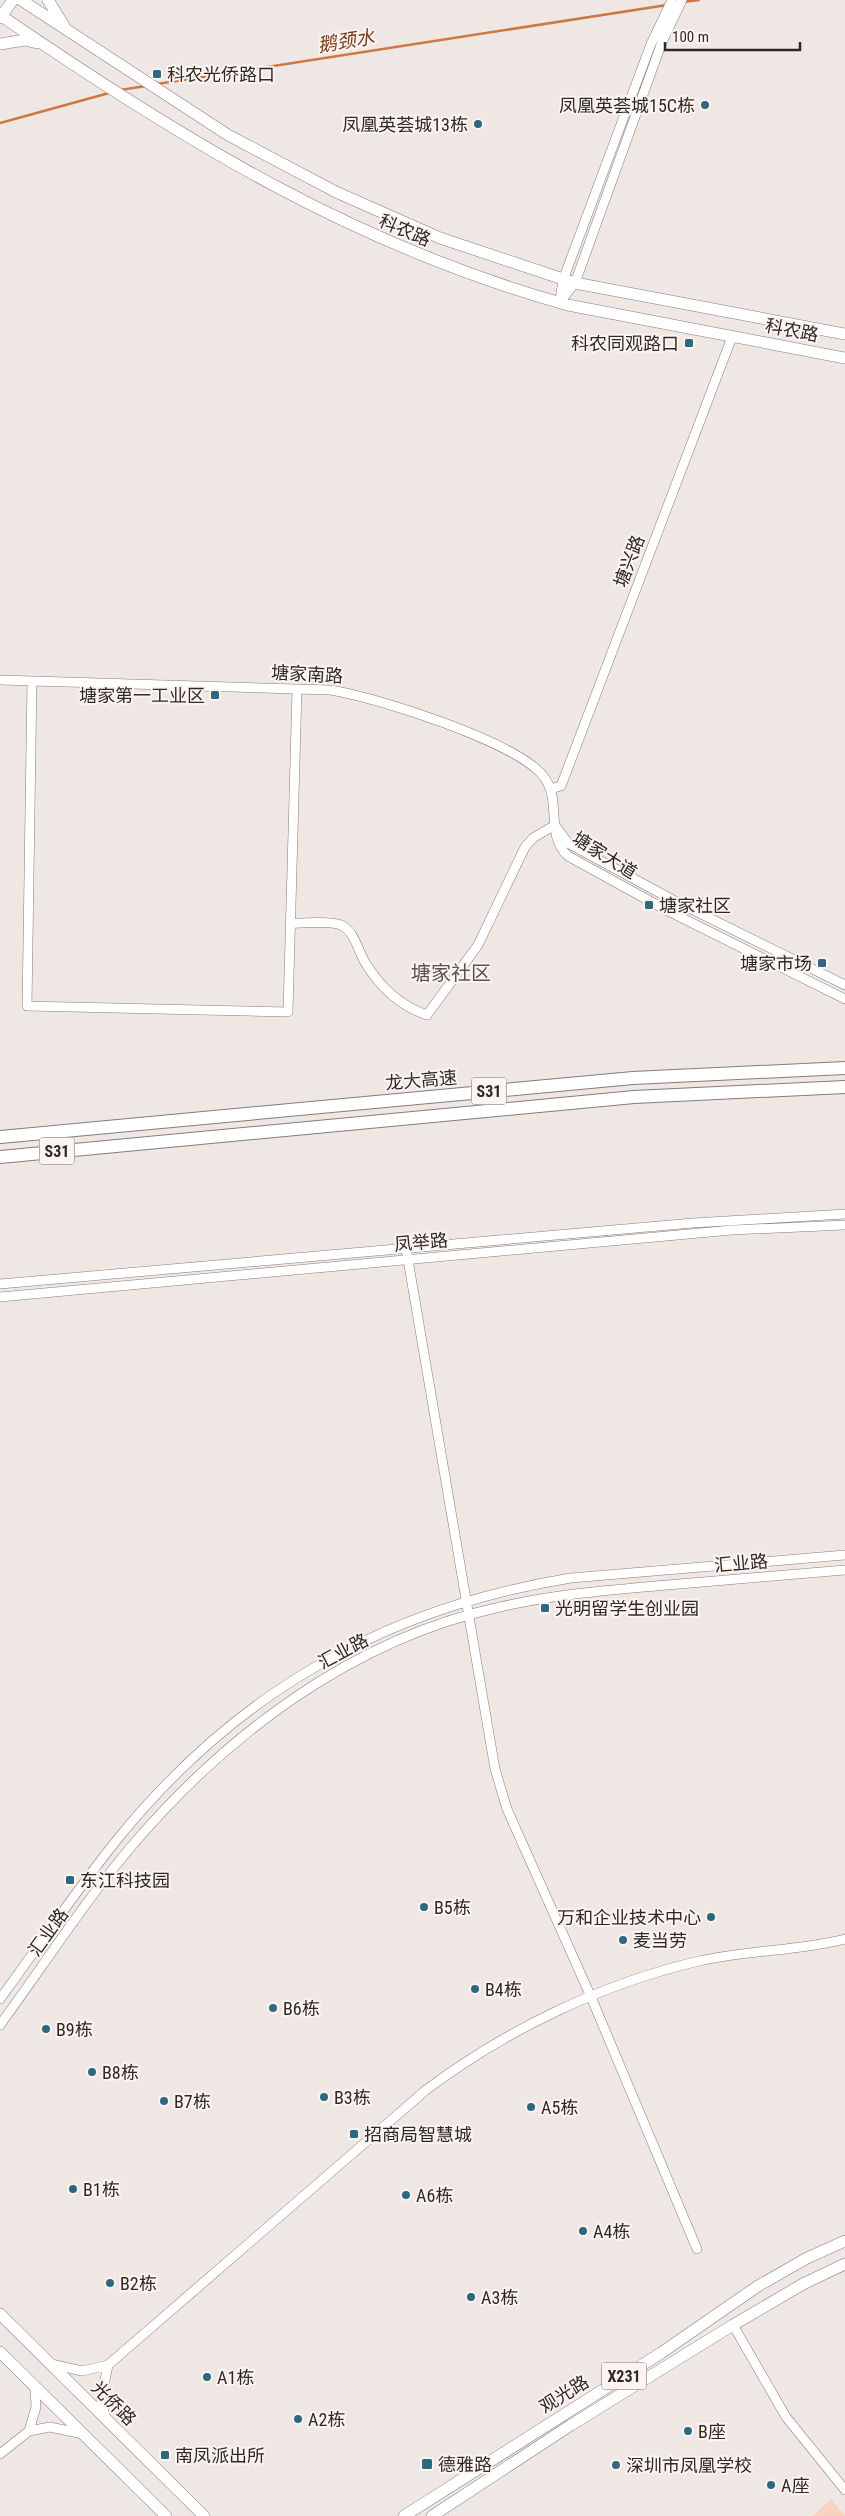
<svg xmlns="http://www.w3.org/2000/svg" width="845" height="2516" font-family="'Roboto Condensed','Noto Sans SC',sans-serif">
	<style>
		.green { fill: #f8d2bf }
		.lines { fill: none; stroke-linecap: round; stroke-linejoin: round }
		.stream { stroke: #ce7745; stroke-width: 2.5 }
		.minor-casing { stroke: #847d79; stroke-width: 10 }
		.major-casing { stroke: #847d79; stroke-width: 12 }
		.highway-casing { stroke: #847d79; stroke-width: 14 }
		.minor { stroke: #fff; stroke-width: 9 }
		.major { stroke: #fff; stroke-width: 11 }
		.highway { stroke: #fff; stroke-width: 12 }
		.poi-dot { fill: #2d6780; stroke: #fcf4f0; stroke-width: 2 }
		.labels { text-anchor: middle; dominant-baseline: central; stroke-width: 4; stroke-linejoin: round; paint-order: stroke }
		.shield { fill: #fcf4f0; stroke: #6a6664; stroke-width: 1 }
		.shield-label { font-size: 16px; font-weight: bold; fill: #2c2928 }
		.poi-label { font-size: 18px; fill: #2c2928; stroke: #fcf4f0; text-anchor: start }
		.street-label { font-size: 18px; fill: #2c2928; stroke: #fcf4f0 }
		.water-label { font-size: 19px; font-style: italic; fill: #773d1a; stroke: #fcf4f0 }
		.quarter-label { font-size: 20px; fill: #59524f; stroke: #fcf4f0 }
	</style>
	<rect width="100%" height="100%" fill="#efe7e3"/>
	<path class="green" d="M831 2499 845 2516H813Z"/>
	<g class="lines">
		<path class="stream" d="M683 2 699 0
			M157 84 667 5
			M120 90 146 86
			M0 123 109 93"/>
		<defs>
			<path id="minor" d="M560 300 563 280 651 44 672 0
				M559 303 575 283 662 42 682 0
				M0 680 330 690C376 697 518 742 544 777 562 801 545 835 568 856L668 911 845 999
				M32 681 27 1006 288 1012 297 689
				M550 789 561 786 732 337
				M556 827 568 843 673 900 845 985
				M291 923C305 924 327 920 341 925 355 931 358 952 366 964 381 988 400 1006 427 1015L478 945 525 847 533 838 555 825
				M406 1248 495 1769 507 1809 591 1997 697 2249
				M0 1284 693 1223 845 1214
				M0 1297 732 1230 845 1225
				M0 1999C38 1947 75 1892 116 1841 235 1693 384 1608 571 1578L845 1555
				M0 2025C43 1966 83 1904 130 1848 226 1735 352 1639 500 1607 555 1594 611 1590 667 1585 726 1580 786 1575 845 1570
				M733 2325 786 2417 845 2490
				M51 2364 82 2371 108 2365 426 2090C506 2030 601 1984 699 1961 747 1950 797 1951 845 1939
				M35 2387 36 2407 29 2431 50 2427 83 2434
				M106 2419 101 2400 108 2365
				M0 2454 29 2431"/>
			<path id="major" d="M21 0 228 135 336 192 440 238 575 283 845 334
				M48 0 64 26
				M0 15C181 139 355 246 568 305L845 358
				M0 18 13 0
				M0 44 25 40 37 43
				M0 2314 204 2516
				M0 2352 166 2516
				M404 2516 661 2353 758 2286 807 2258 845 2241
				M432 2516 571 2425 733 2325 803 2284 845 2264"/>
			<path id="highway" d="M0 1137 633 1078 845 1068
				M0 1157 634 1097 845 1087"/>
		</defs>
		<use href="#minor" class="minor-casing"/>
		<use href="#major" class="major-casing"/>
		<use href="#highway" class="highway-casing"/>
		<use href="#minor" class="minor"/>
		<use href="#major" class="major"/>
		<use href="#highway" class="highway"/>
	</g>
	<g class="poi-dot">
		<rect x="152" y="69" width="10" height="10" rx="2.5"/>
		<circle cx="705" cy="105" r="5"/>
		<circle cx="478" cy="124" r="5"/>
		<rect x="684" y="338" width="10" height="10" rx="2.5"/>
		<rect x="210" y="690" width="10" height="10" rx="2.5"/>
		<rect x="644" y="900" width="10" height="10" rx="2.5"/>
		<rect x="817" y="958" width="10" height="10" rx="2.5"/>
		<rect x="540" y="1603" width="10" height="10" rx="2.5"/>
		<rect x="65" y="1875" width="10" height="10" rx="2.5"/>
		<circle cx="424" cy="1907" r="5"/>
		<circle cx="711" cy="1917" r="5"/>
		<circle cx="623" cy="1940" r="5"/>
		<circle cx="475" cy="1989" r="5"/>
		<circle cx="273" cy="2008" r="5"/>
		<circle cx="46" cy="2029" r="5"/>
		<circle cx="92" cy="2072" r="5"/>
		<circle cx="324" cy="2097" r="5"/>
		<circle cx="164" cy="2101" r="5"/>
		<circle cx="531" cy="2107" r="5"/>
		<rect x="349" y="2129" width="10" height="10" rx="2.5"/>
		<circle cx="73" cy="2189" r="5"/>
		<circle cx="406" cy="2195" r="5"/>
		<circle cx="583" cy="2231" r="5"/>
		<circle cx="110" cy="2283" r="5"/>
		<circle cx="471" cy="2297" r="5"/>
		<circle cx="207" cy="2377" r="5"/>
		<circle cx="298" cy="2419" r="5"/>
		<circle cx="688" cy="2431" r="5"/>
		<rect x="160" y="2450" width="10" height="10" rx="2.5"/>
		<rect x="421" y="2458" width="12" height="12" rx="2.5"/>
		<circle cx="616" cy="2465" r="5"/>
		<circle cx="771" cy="2485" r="5"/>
	</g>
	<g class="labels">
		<g class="shield">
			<rect x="471.5" y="1077.5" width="35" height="27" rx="4"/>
			<rect x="39.5" y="1137.5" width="35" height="27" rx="4"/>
			<rect x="601.5" y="2362.5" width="45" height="27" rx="4"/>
		</g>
		<g class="shield-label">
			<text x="489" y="1091">S31</text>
			<text x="57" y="1151">S31</text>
			<text x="624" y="2376">X231</text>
		</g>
		<g class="poi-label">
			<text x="167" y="74">科农光侨路口</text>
			<text x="695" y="105" text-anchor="end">凤凰英荟城15C栋</text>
			<text x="468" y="124" text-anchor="end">凤凰英荟城13栋</text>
			<text x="679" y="343" text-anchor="end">科农同观路口</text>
			<text x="205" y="695" text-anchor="end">塘家第一工业区</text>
			<text x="659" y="905">塘家社区</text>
			<text x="812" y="963" text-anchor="end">塘家市场</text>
			<text x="555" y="1608">光明留学生创业园</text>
			<text x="80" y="1880">东江科技园</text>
			<text x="434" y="1907">B5栋</text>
			<text x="701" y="1917" text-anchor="end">万和企业技术中心</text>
			<text x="633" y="1940">麦当劳</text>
			<text x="485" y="1989">B4栋</text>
			<text x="283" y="2008">B6栋</text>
			<text x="56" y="2029">B9栋</text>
			<text x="102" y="2072">B8栋</text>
			<text x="334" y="2097">B3栋</text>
			<text x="174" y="2101">B7栋</text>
			<text x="541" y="2107">A5栋</text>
			<text x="364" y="2134">招商局智慧城</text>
			<text x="83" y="2189">B1栋</text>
			<text x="416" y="2195">A6栋</text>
			<text x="593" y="2231">A4栋</text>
			<text x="120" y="2283">B2栋</text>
			<text x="481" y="2297">A3栋</text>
			<text x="217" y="2377">A1栋</text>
			<text x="308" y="2419">A2栋</text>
			<text x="698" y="2431">B座</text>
			<text x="175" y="2455">南凤派出所</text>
			<text x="438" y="2464">德雅路</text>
			<text x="626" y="2465">深圳市凤凰学校</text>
			<text x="781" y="2485">A座</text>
		</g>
		<g class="street-label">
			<text transform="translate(405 230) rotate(23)">科农路</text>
			<text transform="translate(792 330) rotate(11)">科农路</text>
			<text transform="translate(629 561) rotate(-69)">塘兴路</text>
			<text transform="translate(307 674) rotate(3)">塘家南路</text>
			<text transform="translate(605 855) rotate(32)">塘家大道</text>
			<text transform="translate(421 1080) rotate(-5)">龙大高速</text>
			<text transform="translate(421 1242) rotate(-5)">凤举路</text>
			<text transform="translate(741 1563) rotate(-5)">汇业路</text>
			<text transform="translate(343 1651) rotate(-28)">汇业路</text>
			<text transform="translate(48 1932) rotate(-54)">汇业路</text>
			<text transform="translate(564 2394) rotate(-32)">观光路</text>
			<text transform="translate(114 2403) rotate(45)">光侨路</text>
		</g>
		<g class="water-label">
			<text transform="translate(346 41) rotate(-9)">鹅颈水</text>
		</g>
		<g class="quarter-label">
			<text x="451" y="973">塘家社区</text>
		</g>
	</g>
	<path d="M665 42v8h135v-8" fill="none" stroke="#2c2928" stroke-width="2.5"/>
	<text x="672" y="42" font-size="15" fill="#2c2928" stroke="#fcf4f0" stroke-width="4" paint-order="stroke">100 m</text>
</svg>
